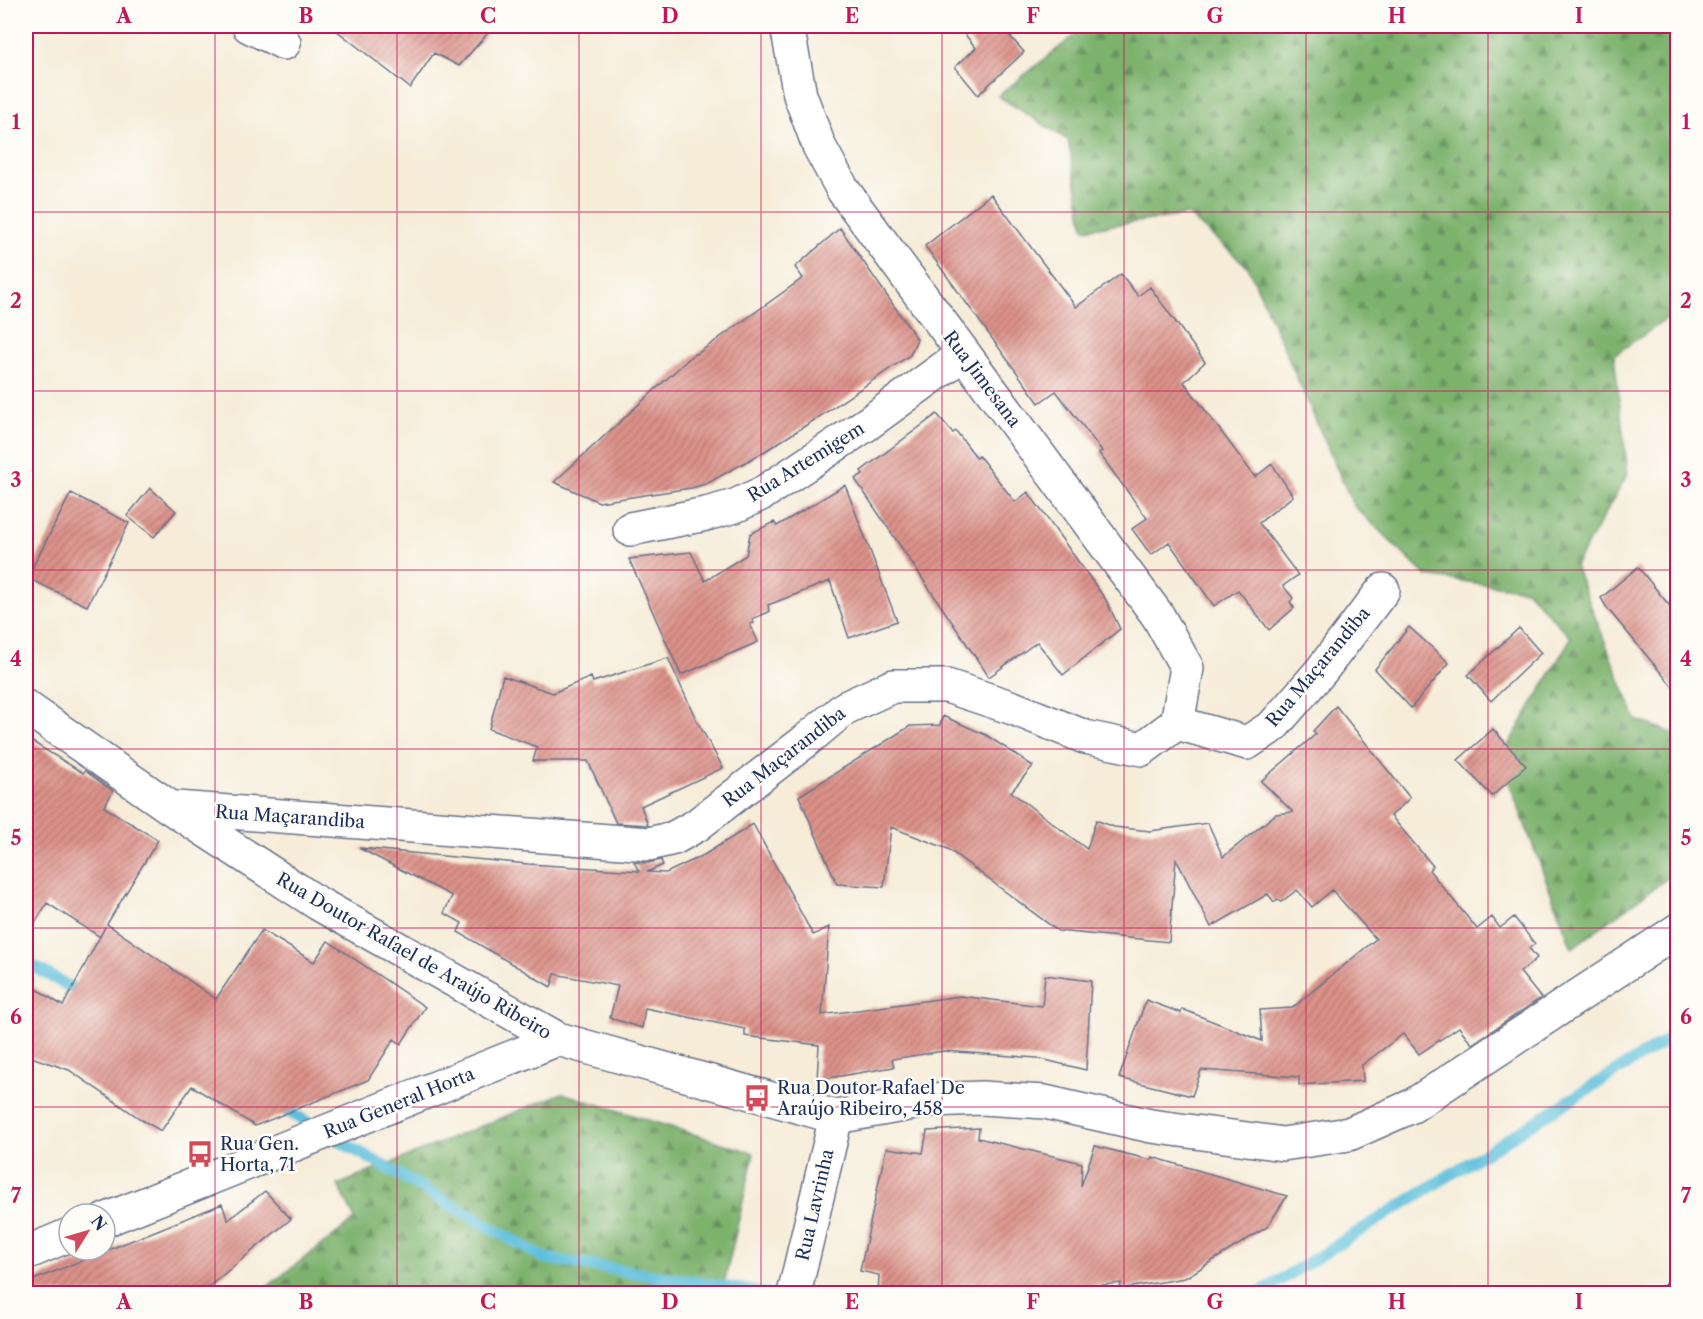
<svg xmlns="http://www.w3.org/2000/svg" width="1703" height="1319" font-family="'Libre Caslon Text',serif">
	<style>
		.forest { fill: url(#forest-firs); stroke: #4c7066; stroke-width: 1.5 }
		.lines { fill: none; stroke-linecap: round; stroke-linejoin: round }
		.stream { stroke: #5dbfdb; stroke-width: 12 }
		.building { fill: url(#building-hatch) }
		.minor-casing { stroke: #687189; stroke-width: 36 }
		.minor { stroke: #fff; stroke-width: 33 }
		.rail-casing { stroke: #1b2f5e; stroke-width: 7 }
		.rail { stroke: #fdfcf7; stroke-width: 4.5; stroke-dasharray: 14; stroke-linecap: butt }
		.grid { fill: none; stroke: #c2185b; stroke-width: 1.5; stroke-opacity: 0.55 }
		.labels { text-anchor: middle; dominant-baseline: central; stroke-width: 5; stroke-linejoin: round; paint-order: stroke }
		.street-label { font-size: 18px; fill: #1b2f5e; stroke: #fdfcf7 }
		.poi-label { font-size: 18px; fill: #1b2f5e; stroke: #fdfcf7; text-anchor: start }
		.neatline { fill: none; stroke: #c2185b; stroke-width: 2 }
		.grid-label { font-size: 20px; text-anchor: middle; font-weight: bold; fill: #c2185b }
	</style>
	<defs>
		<pattern id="forest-firs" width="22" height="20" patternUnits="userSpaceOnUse" patternTransform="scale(1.5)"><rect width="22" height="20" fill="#7db26d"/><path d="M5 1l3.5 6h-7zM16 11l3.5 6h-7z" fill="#66915d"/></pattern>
		<pattern id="building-hatch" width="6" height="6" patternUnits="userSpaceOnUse" patternTransform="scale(1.5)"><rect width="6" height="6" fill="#dc9289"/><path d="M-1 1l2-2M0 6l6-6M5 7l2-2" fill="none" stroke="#b27873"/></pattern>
	</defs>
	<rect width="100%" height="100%" fill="#fdfcf7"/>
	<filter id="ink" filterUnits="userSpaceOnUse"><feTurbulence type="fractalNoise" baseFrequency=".0167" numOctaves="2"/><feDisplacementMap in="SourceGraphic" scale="12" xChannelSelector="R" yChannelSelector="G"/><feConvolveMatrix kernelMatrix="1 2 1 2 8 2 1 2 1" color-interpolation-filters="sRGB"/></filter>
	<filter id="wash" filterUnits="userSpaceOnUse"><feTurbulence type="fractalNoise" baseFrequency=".008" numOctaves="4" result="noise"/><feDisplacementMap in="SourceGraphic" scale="24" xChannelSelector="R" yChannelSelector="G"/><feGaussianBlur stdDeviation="1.35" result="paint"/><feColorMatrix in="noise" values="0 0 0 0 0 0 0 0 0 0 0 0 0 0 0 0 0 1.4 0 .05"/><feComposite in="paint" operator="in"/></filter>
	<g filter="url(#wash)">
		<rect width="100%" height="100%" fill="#f6ecd8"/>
		<path class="forest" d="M1086 26H1677V312L1614 355 1628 474 1575 566 1636 720 1677 734V871L1572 948 1500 759 1571 638 1526 590 1426 576 1353 505 1248 267 1188 215 1084 229 1068 140 998 96Z
			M562 1093 754 1153 722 1293H259L355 1219 338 1185Z"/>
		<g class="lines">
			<path class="stream" d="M26 962 84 995
				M277 1105 544 1258 769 1294
				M1258 1294 1678 1033"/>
		</g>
		<g id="blocks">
			<path class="building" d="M331 26H494L459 66 434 53 410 88Z
				M958 26H1001L1024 52 978 95 955 67 976 48Z
				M991 194 1076 307 1121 274 1138 296 1150 287 1205 362 1184 382 1255 477 1272 464 1293 496 1259 523 1298 575 1283 586 1293 598 1290 602 1294 608 1269 630 1238 590 1214 606 1169 542 1151 555 1132 529 1147 518 1099 453 1102 451 1056 391 1039 403 925 246Z
				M840 228 917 339 910 355 816 419 762 453 706 484 691 488 599 502 554 482 694 354H697L803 278 795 267Z
				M937 414 953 433 956 431 977 458 979 456 1015 502 1028 492 1106 600 1120 629 1063 675 1037 642 989 677 855 479 863 474 861 471Z
				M845 485 897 621 849 638 830 581 768 605 769 612 752 619 754 623 750 624 758 642 681 675 629 559 691 552 705 581 746 555 750 534 774 522 777 526Z
				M150 488 176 511 154 537 127 516Z
				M71 493 129 523 87 606 27 578Z
				M1638 567 1677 615V692L1607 608 1601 598Z
				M1409 627 1449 663 1411 708 1375 669Z
				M1519 628 1541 653 1491 701 1468 675Z
				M668 658 696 719 723 768 641 806 648 825 616 823 588 761H533L537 747 489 729 503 676 553 693 591 677 593 682Z
				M1336 706 1410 798 1391 816 1433 866 1429 870 1477 929 1492 917 1500 928 1514 917 1535 944 1529 948 1537 958 1520 972 1541 998 1472 1044 1459 1027 1419 1054 1403 1034 1362 1065 1363 1081 1299 1085V1077L1201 1070 1192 1096 1119 1078 1146 1000 1181 1013 1182 1009 1262 1041 1260 1010 1292 1008 1376 939 1332 890 1312 907 1297 890 1281 902 1278 899 1274 902 1268 894 1211 927 1176 859 1169 942 1058 931 948 849 891 827 884 887 837 884 799 796 910 726 940 725 943 716 986 735 1033 766 1011 792 1087 849 1096 820 1114 827 1150 831 1208 823 1223 857 1276 814 1293 812 1261 781 1316 734 1313 731Z
				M1493 729 1526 766 1492 796 1458 760Z
				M26 738 83 773 85 771 113 791 104 807 158 840 107 924 216 999 262 930 314 962 328 941 425 1007 401 1044 394 1039 368 1080 255 1126 192 1086 161 1131 142 1120 69 1070 28 1056 32 1035 26 1033V982L63 1006 105 927 100 937 47 903 26 938Z
				M753 824 813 935 829 927 822 1015 960 996 1042 1006 1045 975 1091 981 1086 1070 1037 1058 944 1051 892 1059 894 1067 817 1080 819 1045 745 1036V1029L645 1008 642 1028 610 1018 618 986 555 974 551 987 458 932 462 923 444 913 452 896 359 848 528 864 639 871 634 862 648 863 661 860 663 865 647 872 666 873 704 855Z
				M979 1128 978 1138 1082 1163 1081 1186 1095 1146 1151 1160 1152 1157 1287 1196 1267 1227 1185 1278 1120 1289 1121 1283 1028 1293H878L879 1275 860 1271 886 1148 923 1153 927 1131Z
				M265 1191 291 1219 201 1293H26V1283L222 1204 228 1220Z"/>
		</g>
	</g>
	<g filter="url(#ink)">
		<use href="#blocks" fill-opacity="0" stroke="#687189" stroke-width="1.5"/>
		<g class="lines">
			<defs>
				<path id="minor" d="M249 26 284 43
					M787 26 800 95 819 146 843 190 1158 616 1187 668 1177 723
					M630 529 706 514 735 506 763 493 867 424 963 354
					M26 707 171 808 319 904 558 1039 836 1117 931 1100 982 1098 1045 1102 1151 1126 1283 1144 1349 1134 1412 1106 1678 930
					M1177 723 1247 743 1273 726 1321 671 1383 590
					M176 808 649 844 674 838 697 825 803 743 845 708 893 686H947L1013 708 1085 737 1142 749 1177 723
					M105 1220 558 1039
					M26 1253 69 1235
					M794 1294 836 1117"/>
			</defs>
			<use href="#minor" class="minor-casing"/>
			<use href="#minor" class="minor"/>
			<defs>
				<path id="rail" d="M1662 1294 1678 1267"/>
			</defs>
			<use href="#rail" class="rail-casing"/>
			<use href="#rail" class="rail"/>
		</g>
	</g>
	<path class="grid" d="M215 26V1294M397 26V1294M579 26V1294M761 26V1294M942 26V1294M1124 26V1294M1306 26V1294M1488 26V1294M26 212H1678M26 391H1678M26 570H1678M26 749H1678M26 928H1678M26 1107H1678"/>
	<defs>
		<symbol id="bus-bare" viewBox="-9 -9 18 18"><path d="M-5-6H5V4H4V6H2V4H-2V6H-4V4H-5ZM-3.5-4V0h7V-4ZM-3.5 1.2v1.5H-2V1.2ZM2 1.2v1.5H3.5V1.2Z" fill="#d1495b" stroke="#fdfcf7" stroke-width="2.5" paint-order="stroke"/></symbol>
	</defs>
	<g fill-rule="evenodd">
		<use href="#bus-bare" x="738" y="1079" width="38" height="38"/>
		<use href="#bus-bare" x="181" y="1135" width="38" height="38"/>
	</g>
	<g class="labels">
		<g class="street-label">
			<text transform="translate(982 379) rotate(53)">Rua Jimesana</text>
			<text transform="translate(806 462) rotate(-32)">Rua Artemigem</text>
			<text transform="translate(1318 667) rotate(-50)">Rua Maçarandiba</text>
			<text transform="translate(784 757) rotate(-38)">Rua Maçarandiba</text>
			<text transform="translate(290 817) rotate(4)">Rua Maçarandiba</text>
			<text transform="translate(414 956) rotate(30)">Rua Doutor Rafael de Araújo Ribeiro</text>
			<text transform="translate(399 1103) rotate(-22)">Rua General Horta</text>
			<text transform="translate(815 1205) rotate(-77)">Rua Lavrinha</text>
		</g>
		<g class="poi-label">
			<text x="777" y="1088">Rua Doutor Rafael De<tspan x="777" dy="21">Araújo Ribeiro, 458</tspan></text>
			<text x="220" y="1144">Rua Gen.<tspan x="220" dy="21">Horta, 71</tspan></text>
		</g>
	</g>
	<rect width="1703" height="1319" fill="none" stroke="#fdfcf7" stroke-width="66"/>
	<g transform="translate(87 1232) rotate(53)"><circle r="28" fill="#fdfcf7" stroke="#a3aaba" stroke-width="1.5"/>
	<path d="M0-4.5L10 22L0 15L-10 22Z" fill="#d1495b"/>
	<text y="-9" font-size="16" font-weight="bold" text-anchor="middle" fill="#1b2f5e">N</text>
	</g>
	<rect x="33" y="33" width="1637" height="1253" class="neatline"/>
	<g class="grid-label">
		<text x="124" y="23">A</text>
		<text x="306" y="23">B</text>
		<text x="488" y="23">C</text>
		<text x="670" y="23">D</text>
		<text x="852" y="23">E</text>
		<text x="1033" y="23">F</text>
		<text x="1215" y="23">G</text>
		<text x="1397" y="23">H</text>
		<text x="1579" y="23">I</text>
		<text x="16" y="129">1</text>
		<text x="1686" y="129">1</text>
		<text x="16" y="308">2</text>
		<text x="1686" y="308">2</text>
		<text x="16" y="487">3</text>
		<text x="1686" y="487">3</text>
		<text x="16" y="666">4</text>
		<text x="1686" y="666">4</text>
		<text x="16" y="845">5</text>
		<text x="1686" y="845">5</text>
		<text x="16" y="1024">6</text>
		<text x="1686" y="1024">6</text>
		<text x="16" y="1203">7</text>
		<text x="1686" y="1203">7</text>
		<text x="124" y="1309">A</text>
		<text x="306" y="1309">B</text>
		<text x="488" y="1309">C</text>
		<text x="670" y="1309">D</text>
		<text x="852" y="1309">E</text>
		<text x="1033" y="1309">F</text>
		<text x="1215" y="1309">G</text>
		<text x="1397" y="1309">H</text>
		<text x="1579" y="1309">I</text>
	</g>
</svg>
